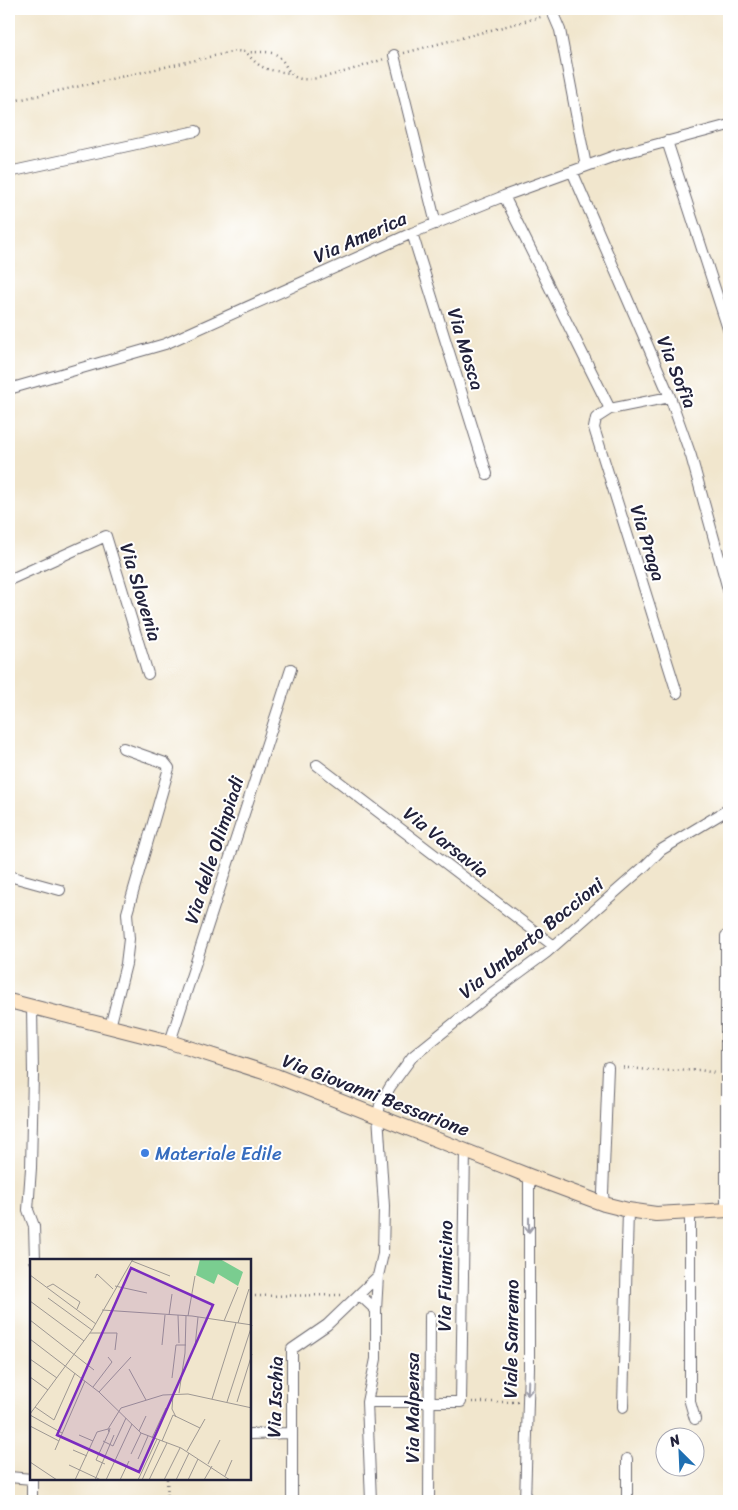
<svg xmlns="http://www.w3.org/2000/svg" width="738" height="1510" font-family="Sriracha,sans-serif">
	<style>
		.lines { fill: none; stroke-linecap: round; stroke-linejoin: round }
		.street-casing { stroke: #6a676e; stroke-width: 12 }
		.secondary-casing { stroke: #6a676e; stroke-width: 16 }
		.path { stroke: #6a676e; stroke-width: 2.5; stroke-dasharray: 1 4; stroke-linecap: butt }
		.street { stroke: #fff; stroke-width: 10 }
		.secondary { stroke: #fde5c5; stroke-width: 14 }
		.oneway { stroke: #9c9ca7 }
		.shop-dot { fill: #3f7fe0; stroke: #fff; stroke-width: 2 }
		.labels { text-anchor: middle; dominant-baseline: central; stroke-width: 4; stroke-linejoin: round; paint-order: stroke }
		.street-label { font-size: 19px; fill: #22223b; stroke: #fff }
		.shop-label { font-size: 19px; fill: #366cbe; stroke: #fff; text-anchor: start }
		.inset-road { fill: none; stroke: #9e9893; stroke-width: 1 }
		.view { fill: #7b2cbf; fill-opacity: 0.15; stroke: #7b2cbf; stroke-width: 2.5 }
		.inset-edge { fill: none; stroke: #22223b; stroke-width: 2.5 }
	</style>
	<rect width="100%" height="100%" fill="#fff"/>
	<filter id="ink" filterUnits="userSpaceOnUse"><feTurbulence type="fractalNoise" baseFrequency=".02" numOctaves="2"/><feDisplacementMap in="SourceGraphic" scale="10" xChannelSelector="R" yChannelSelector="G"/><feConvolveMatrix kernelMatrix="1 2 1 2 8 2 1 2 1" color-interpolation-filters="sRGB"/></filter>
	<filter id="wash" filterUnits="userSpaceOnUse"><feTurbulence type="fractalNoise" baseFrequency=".0096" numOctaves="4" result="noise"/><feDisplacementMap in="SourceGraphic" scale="20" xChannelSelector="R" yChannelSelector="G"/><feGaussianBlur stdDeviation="1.12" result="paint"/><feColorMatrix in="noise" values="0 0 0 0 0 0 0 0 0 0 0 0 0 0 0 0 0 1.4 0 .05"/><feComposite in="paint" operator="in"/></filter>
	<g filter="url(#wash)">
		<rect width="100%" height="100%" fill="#f1e6cd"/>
	</g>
	<g filter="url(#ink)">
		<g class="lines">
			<defs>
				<path id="street" d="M551 9 560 30 586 166
					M394 55 436 224
					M667 141 729 332
					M572 171 670 397 691 456 729 593
					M9 172 196 131
					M504 196 610 409
					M412 233 487 474
					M9 389 165 344 412 233 504 196 617 155 729 125
					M670 397 610 409 596 418 594 428 677 693
					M9 580 106 536 148 674
					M317 765 554 946
					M9 876 60 890
					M726 936V1211
					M32 1007 33 1074 31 1168 28 1210 34 1226 35 1260
					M110 1027 126 964 129 939 127 913 169 768 165 763 123 748
					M170 1042 291 669
					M604 1204 603 1193 608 1067
					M690 1213V1402L695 1419
					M360 1295 376 1310 378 1276
					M367 1402H461L465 1150
					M623 1407 628 1210
					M250 1434 291 1433
					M9 1477 32 1479
					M32 1501V1479
					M292 1501V1349L327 1325 378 1276 383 1254 384 1206 378 1115 380 1105 390 1087 412 1057 489 995 546 953 645 866 661 850 729 809
					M371 1501 367 1402 376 1359V1310
					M429 1501 430 1316
					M525 1501 529 1368V1176
					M627 1501V1459"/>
				<path id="secondary" d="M9 1001 170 1042 276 1076 529 1176 604 1204 628 1210 656 1214 729 1210"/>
			</defs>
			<use href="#street" class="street-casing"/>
			<use href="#secondary" class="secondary-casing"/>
			<path class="path" d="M246 52C256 53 269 50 277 55 286 61 286 73 297 78 314 84 366 65 384 59
				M404 53 544 16
				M9 102 236 51 246 52C260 70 268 70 290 73
				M618 1067 661 1071 700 1070 715 1073
				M250 1296 343 1295
				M472 1402H519
				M167 1479 168 1501"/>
			<use href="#street" class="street"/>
			<use href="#secondary" class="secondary"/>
		</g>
		<defs><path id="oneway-shaft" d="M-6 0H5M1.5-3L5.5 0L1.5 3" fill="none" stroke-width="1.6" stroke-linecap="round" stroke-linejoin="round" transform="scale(1.25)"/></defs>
		<g class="oneway">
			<use href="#oneway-shaft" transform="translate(529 1225) rotate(90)"/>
			<use href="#oneway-shaft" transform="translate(528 1388) rotate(92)"/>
		</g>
	</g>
	<circle class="shop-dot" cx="145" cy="1153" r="5"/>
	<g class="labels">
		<g class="street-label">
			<text transform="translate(360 237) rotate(-24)">Via America</text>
			<text transform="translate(466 349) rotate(73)">Via Mosca</text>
			<text transform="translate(677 372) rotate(68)">Via Sofia</text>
			<text transform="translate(648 543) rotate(73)">Via Praga</text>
			<text transform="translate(141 592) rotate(73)">Via Slovenia</text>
			<text transform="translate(446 842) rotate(38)">Via Varsavia</text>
			<text transform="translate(214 850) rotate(-72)">Via delle Olimpiadi</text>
			<text transform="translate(531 938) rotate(-39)">Via Umberto Boccioni</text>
			<text transform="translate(376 1095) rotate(21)">Via Giovanni Bessarione</text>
			<text transform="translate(445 1276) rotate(-89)">Via Fiumicino</text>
			<text transform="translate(511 1339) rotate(-89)">Viale Sanremo</text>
			<text transform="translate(275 1397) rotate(-88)">Via Ischia</text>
			<text transform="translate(412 1408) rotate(-90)">Via Malpensa</text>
		</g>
		<g class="shop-label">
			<text x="155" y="1153">Materiale Edile</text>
		</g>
	</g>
	<g transform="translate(30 1259)">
		<rect width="221" height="221" fill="#f1e6cd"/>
		<path d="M170 0H190L213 13 208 27 188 15 184 25 166 16Z" fill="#7acd90"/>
		<path class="inset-road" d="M102 2 140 17M0 16 66 65M65 19 67 15 83 30M85 27 117 34M17 28 23 25 50 43 47 50M18 39 62 71M0 42 54 82M72 51 162 57 222 66M139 56 142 35M148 56 149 84M158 57 165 17M0 61 64 111M194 62 208 28M208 64 219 30M60 74H87L85 91M0 80 69 133 111 174 151 189 200 221M132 86 135 56M165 88 168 58M0 100 27 119M99 110 116 141M0 118 18 131M142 119 146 86H156M63 128 82 103 78 98M69 133 101 98M149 134 155 94 156 57M143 135 142 150 146 158M182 140 206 64M197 143 222 66M207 143 222 95M5 148 24 161 45 114M0 155 62 71 103 0M0 156 32 174M0 167 29 182M78 170 91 149 133 136 158 135 222 149M109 172 116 157M49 176 63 182M122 179 136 149M73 182 83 187 96 159M132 182 143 156 170 169M25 191 55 122M43 191 57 197M157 192 175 160M101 195 111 174M108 200 118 177M0 203 27 221M75 205 66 201 79 173M178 205 190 181M39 206 71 221M195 217 202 201M45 221 67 173 78 170 79 173 80 169M65 221 84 176M76 221 102 165M90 221 99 202M108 221 127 180M112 221 130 181M119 221 137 184M134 221 150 189M146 221 159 194M158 221 168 200M174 221 182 207"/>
		<path class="view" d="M101 9 183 46 109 213 27 176Z"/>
		<rect width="221" height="221" class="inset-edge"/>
	</g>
	<rect width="738" height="1510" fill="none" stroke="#fff" stroke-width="30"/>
	<g transform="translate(680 1452) rotate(336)"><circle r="24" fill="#ffffff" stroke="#a7a7b1"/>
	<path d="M0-4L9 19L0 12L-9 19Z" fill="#1f6fb2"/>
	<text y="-8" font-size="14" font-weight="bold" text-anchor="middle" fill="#22223b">N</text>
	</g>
</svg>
